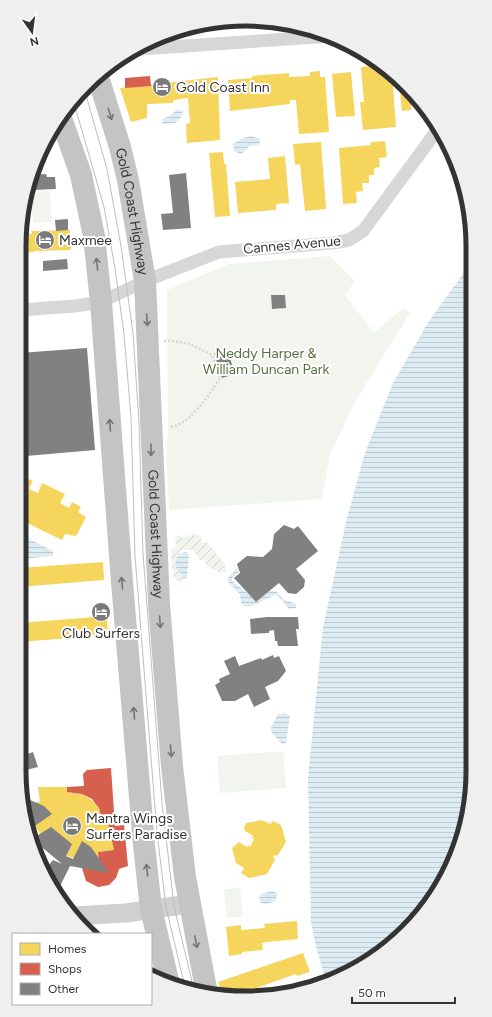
<svg xmlns="http://www.w3.org/2000/svg" width="492" height="1017" font-family="Figtree,sans-serif">
	<style>
		.park { fill: #f1f5ed }
		.garden { fill: url(#garden-furrows) }
		.water { fill: url(#water-rules) }
		.homes { fill: #f6d55c }
		.shops { fill: #d6604d }
		.building { fill: #818181 }
		.lines { fill: none; stroke-linecap: round; stroke-linejoin: round }
		.path { stroke: #d6d6d6; stroke-width: 2.5; stroke-dasharray: 2 2; stroke-linecap: butt }
		.street { stroke: #d7d7d7; stroke-width: 13 }
		.secondary { stroke: #d0d0d0; stroke-width: 19 }
		.highway { stroke: #c4c4c4; stroke-width: 22 }
		.tram { stroke: #bebebe; stroke-width: 1 }
		.oneway { stroke: #747474 }
		.labels { text-anchor: middle; dominant-baseline: central; stroke-width: 4; stroke-linejoin: round; paint-order: stroke }
		.poi-label { font-size: 14px; fill: #333; stroke: #fff; text-anchor: start }
		.street-label { font-size: 14px; fill: #333; stroke: #fff }
		.park-label { font-size: 14px; fill: #56703f; stroke: #fff }
		.rim { fill: none; stroke: #333; stroke-width: 5 }
	</style>
	<defs>
		<pattern id="garden-furrows" width="10" height="10" patternUnits="userSpaceOnUse"><rect width="10" height="10" fill="#f1f5ed"/><path d="M-1 1l2-2M0 10L10 0M9 11l2-2" fill="none" stroke="#cfd2cc"/></pattern>
		<pattern id="water-rules" width="6" height="5" patternUnits="userSpaceOnUse"><rect width="6" height="5" fill="#ddebf3"/><path d="M0 2.5h6" fill="none" stroke="#becad1"/></pattern>
	</defs>
	<rect width="100%" height="100%" fill="#fff"/>
	<path class="park" d="M50 191 52 222 33 223 31 192Z
		M330 256 355 281 345 295 374 333 403 308 410 313 356 400 330 454 322 499 169 510 166 457 168 432 167 290 229 264Z
		M283 751 286 788 220 793 217 756Z
		M19 761 31 795 23 797Z
		M240 888 243 916 227 918 224 889Z"/>
	<path class="garden" d="M192 534 200 535 202 542 208 543 225 565 226 571 222 573 208 567 203 559 200 560 194 550H180C177 560 176 569 184 579L183 580 178 581 173 576 171 549 176 548 175 536H181L184 539Z"/>
	<path class="water" d="M177 109 183 111 180 119 175 123 163 124 162 119 170 116Z
		M251 136 260 139 259 145 250 146 241 154 234 151 233 144 243 138Z
		M471 263 473 771 456 858 417 921 347 974 326 981 316 947 311 922 308 778 323 627 347 518 365 453 393 383 429 321Z
		M25 537 53 551V556L21 559 19 538Z
		M186 552 189 555 187 577 184 579 175 565 178 554Z
		M237 568 238 572 232 578V581L251 596 269 591H276L283 599 296 604V608L289 609 279 597 275 595 252 606 245 607 241 603 240 594 230 584 227 579Z
		M285 713 290 716 286 743 282 744 272 733 271 728 278 714Z
		M272 891 277 893 276 901 266 904 261 903 259 898 261 894Z"/>
	<path class="homes" d="M383 65 392 73 396 127 363 130 360 102H364L361 67Z
		M320 71V77H325L329 132 299 134 296 100H290V104L230 111 228 80 252 78V76L289 73V77L310 76V72Z
		M351 72 355 116 336 117 332 74Z
		M218 77 220 140 187 143 186 124 190 123 188 98 173 100V103L147 104V118L131 122 120 88Z
		M399 83H401L420 102 419 104H411V110L402 111Z
		M385 141 387 157 379 158 380 167 374 168V175H369V183H362L363 191 356 192 357 203 343 204 339 148 371 145V142Z
		M321 142 326 209 305 211 300 164 295 165 293 144Z
		M223 152 224 164H226L230 216 215 217 209 153Z
		M45 153 46 162 42 163 43 170H34L36 159 40 154Z
		M285 156 289 203 276 204V210L238 213 235 182 270 179 268 158Z
		M24 222 28 234H32L31 231 70 230 71 250 34 251V252L19 253Z
		M19 428 22 455H19Z
		M22 476 33 481 29 488 31 490 38 493 42 483 65 494 60 503 69 508 72 502 81 507 78 512 86 517 76 536 65 534 62 540 19 519V481Z
		M103 562 104 580 19 587V568Z
		M108 608 109 616H107L108 635 19 642V623L95 617 94 609Z
		M38 787H67V792L82 794 96 803 101 813 103 823H108L114 850 98 852 99 865 88 864 63 854 42 837 35 826 27 803 40 802Z
		M262 820 270 824 273 821 281 825 286 842 278 855 273 856 275 860 267 874 249 878 241 873 244 868 236 863 232 848 239 842 247 847 248 845 250 847 254 839 252 838 253 836 245 831 244 828 246 823Z
		M297 921 298 939 267 942 262 943 263 950 242 952V954L229 956 226 927 241 925V930L265 928 264 924Z
		M303 953 310 972 297 976 296 974 236 995 223 994 218 982Z"/>
	<path class="shops" d="M150 76 151 86 125 88V78Z
		M111 768 115 826 124 825 128 866 119 869 116 878 109 885 98 887 86 881 82 868 83 863 99 865 98 852 114 850 108 823H103L99 808 92 799 82 794 67 792V787L84 786 83 774 87 770Z"/>
	<path class="building" d="M186 173 191 228 163 230 161 214 173 213 169 175Z
		M46 174 47 177H55L56 189 34 190 33 175Z
		M68 219V230L56 231 55 220Z
		M67 259 68 269 43 271V261Z
		M271 295H285L286 308 272 309Z
		M87 348 95 450 26 456 19 353Z
		M227 349 235 374 222 378 214 353Z
		M284 525 294 529 298 526 318 551 296 569 305 580 304 587 296 594 288 593 279 583 256 602 234 578 240 573 237 564 247 556 263 557 272 549 274 534Z
		M267 617H298L299 629H296L298 646H278L277 641H275L274 630 269 631V633L251 634 250 619Z
		M273 655 274 658 279 656 286 671 278 681 265 687 270 699 254 707 248 694 235 701H222L215 685 220 682 219 679 230 674 224 661 235 656 239 666 261 658 262 660Z
		M33 752 38 767 26 770 22 756Z
		M23 797 44 806 52 814 29 830Z
		M51 827 72 844 66 856 73 859 82 841 91 847 109 873 70 866 57 892 45 870 53 860 62 864 32 839Z"/>
	<g class="lines">
		<path class="path" d="M164 341C182 340 196 346 212 355L220 378C211 393 188 427 169 427"/>
		<path class="street" d="M140 49 333 36
			M19 310 75 306 101 302 145 281 219 252 333 243 349 240 363 231 438 129"/>
		<path class="secondary" d="M73 916 126 913 189 904"/>
		<g class="highway">
			<path id="s1" d="M98 77 120 147 128 180 145 281 159 604 172 766 185 877 207 994"/>
			<path d="M62 121 81 175 94 236 101 302 122 582 144 845 151 909 168 980"/>
		</g>
		<path class="tram" d="M84 88 107 169 121 246 133 333 139 423 143 553 162 803 174 906 194 990
			M74 103 104 207 115 268 124 334 131 417 135 556 157 833 166 907 185 987"/>
	</g>
	<defs><path id="oneway-shaft" d="M-6 0H5M1.5-3L5.5 0L1.5 3" fill="none" stroke-width="1.6" stroke-linecap="round" stroke-linejoin="round"/></defs>
	<g class="oneway">
		<use href="#oneway-shaft" transform="translate(110 114) rotate(73)"/>
		<use href="#oneway-shaft" transform="translate(97 264) rotate(-96)"/>
		<use href="#oneway-shaft" transform="translate(147 320) rotate(86)"/>
		<use href="#oneway-shaft" transform="translate(110 425) rotate(-94)"/>
		<use href="#oneway-shaft" transform="translate(151 450) rotate(89)"/>
		<use href="#oneway-shaft" transform="translate(122 583) rotate(-95)"/>
		<use href="#oneway-shaft" transform="translate(160 622) rotate(86)"/>
		<use href="#oneway-shaft" transform="translate(134 713) rotate(-95)"/>
		<use href="#oneway-shaft" transform="translate(171 751) rotate(85)"/>
		<use href="#oneway-shaft" transform="translate(147 870) rotate(-96)"/>
		<use href="#oneway-shaft" transform="translate(196 942) rotate(79)"/>
	</g>
	<defs>
		<symbol id="hotel-disc" viewBox="-11 -11 22 22"><circle r="9.5" fill="#7a7a7a" stroke="#fff"/><path d="M-6-4.5h1.5V1H6V5H4.5V3h-9V5H-6ZM-4 0a1.8 1.8 0 1 1 3.6 0ZM.5 0V-2.5h3Q6-2.5 6 0Z" fill="#fff"/></symbol>
	</defs>
	<g fill-rule="evenodd">
		<use href="#hotel-disc" x="151" y="76" width="22" height="22"/>
		<use href="#hotel-disc" x="34" y="229" width="22" height="22"/>
		<use href="#hotel-disc" x="90" y="601" width="22" height="22"/>
		<use href="#hotel-disc" x="61" y="815" width="22" height="22"/>
	</g>
	<g class="labels">
		<g class="poi-label">
			<text x="176" y="87">Gold Coast Inn</text>
			<text x="59" y="240">Maxmee</text>
			<text x="101" y="633" text-anchor="middle">Club Surfers</text>
			<text x="86" y="818">Mantra Wings<tspan x="86" dy="16">Surfers Paradise</tspan></text>
		</g>
		<g class="street-label">
			<text stroke="none"><textPath href="#s1" startOffset="139">Gold Coast Highway</textPath></text>
			<text transform="translate(292 245) rotate(-5)">Cannes Avenue</text>
			<text stroke="none"><textPath href="#s1" startOffset="463">Gold Coast Highway</textPath></text>
		</g>
		<g class="park-label">
			<text x="266" y="353">Neddy Harper &amp;<tspan x="266" dy="16">William Duncan Park</tspan></text>
		</g>
	</g>
	<path d="M0 0H492V1017H0ZM246 26H246A220 220 0 0 1 466 246V771A220 220 0 0 1 246 991H246A220 220 0 0 1 26 771V246A220 220 0 0 1 246 26Z" fill="#efefef" fill-rule="evenodd"/>
	<path class="rim" d="M246 26H246A220 220 0 0 1 466 246V771A220 220 0 0 1 246 991H246A220 220 0 0 1 26 771V246A220 220 0 0 1 246 26Z"/>
	<rect x="12" y="933" width="140" height="72" fill="#ffffff" stroke="#adadad"/>
	<rect x="20" y="943" width="20" height="12" fill="#f6d55c" stroke="#adadad"/>
	<text x="48" y="953" font-size="12" fill="#333333">Homes</text>
	<rect x="20" y="963" width="20" height="12" fill="#d6604d" stroke="#adadad"/>
	<text x="48" y="973" font-size="12" fill="#333333">Shops</text>
	<rect x="20" y="983" width="20" height="12" fill="#818181" stroke="#adadad"/>
	<text x="48" y="993" font-size="12" fill="#333333">Other</text>
	<g transform="translate(32 32) rotate(166)" stroke="#ffffff" stroke-width="3" paint-order="stroke">
	<path d="M0-3L7 15L0 10L-7 15Z" fill="#333333"/>
	<text y="-6" font-size="11" font-weight="bold" text-anchor="middle" fill="#333333">N</text>
	</g>
	<path d="M352 997v6h103v-6" fill="none" stroke="#333333" stroke-width="2"/>
	<text x="358" y="997" font-size="12" fill="#333333" stroke="#ffffff" stroke-width="3" paint-order="stroke">50 m</text>
</svg>
